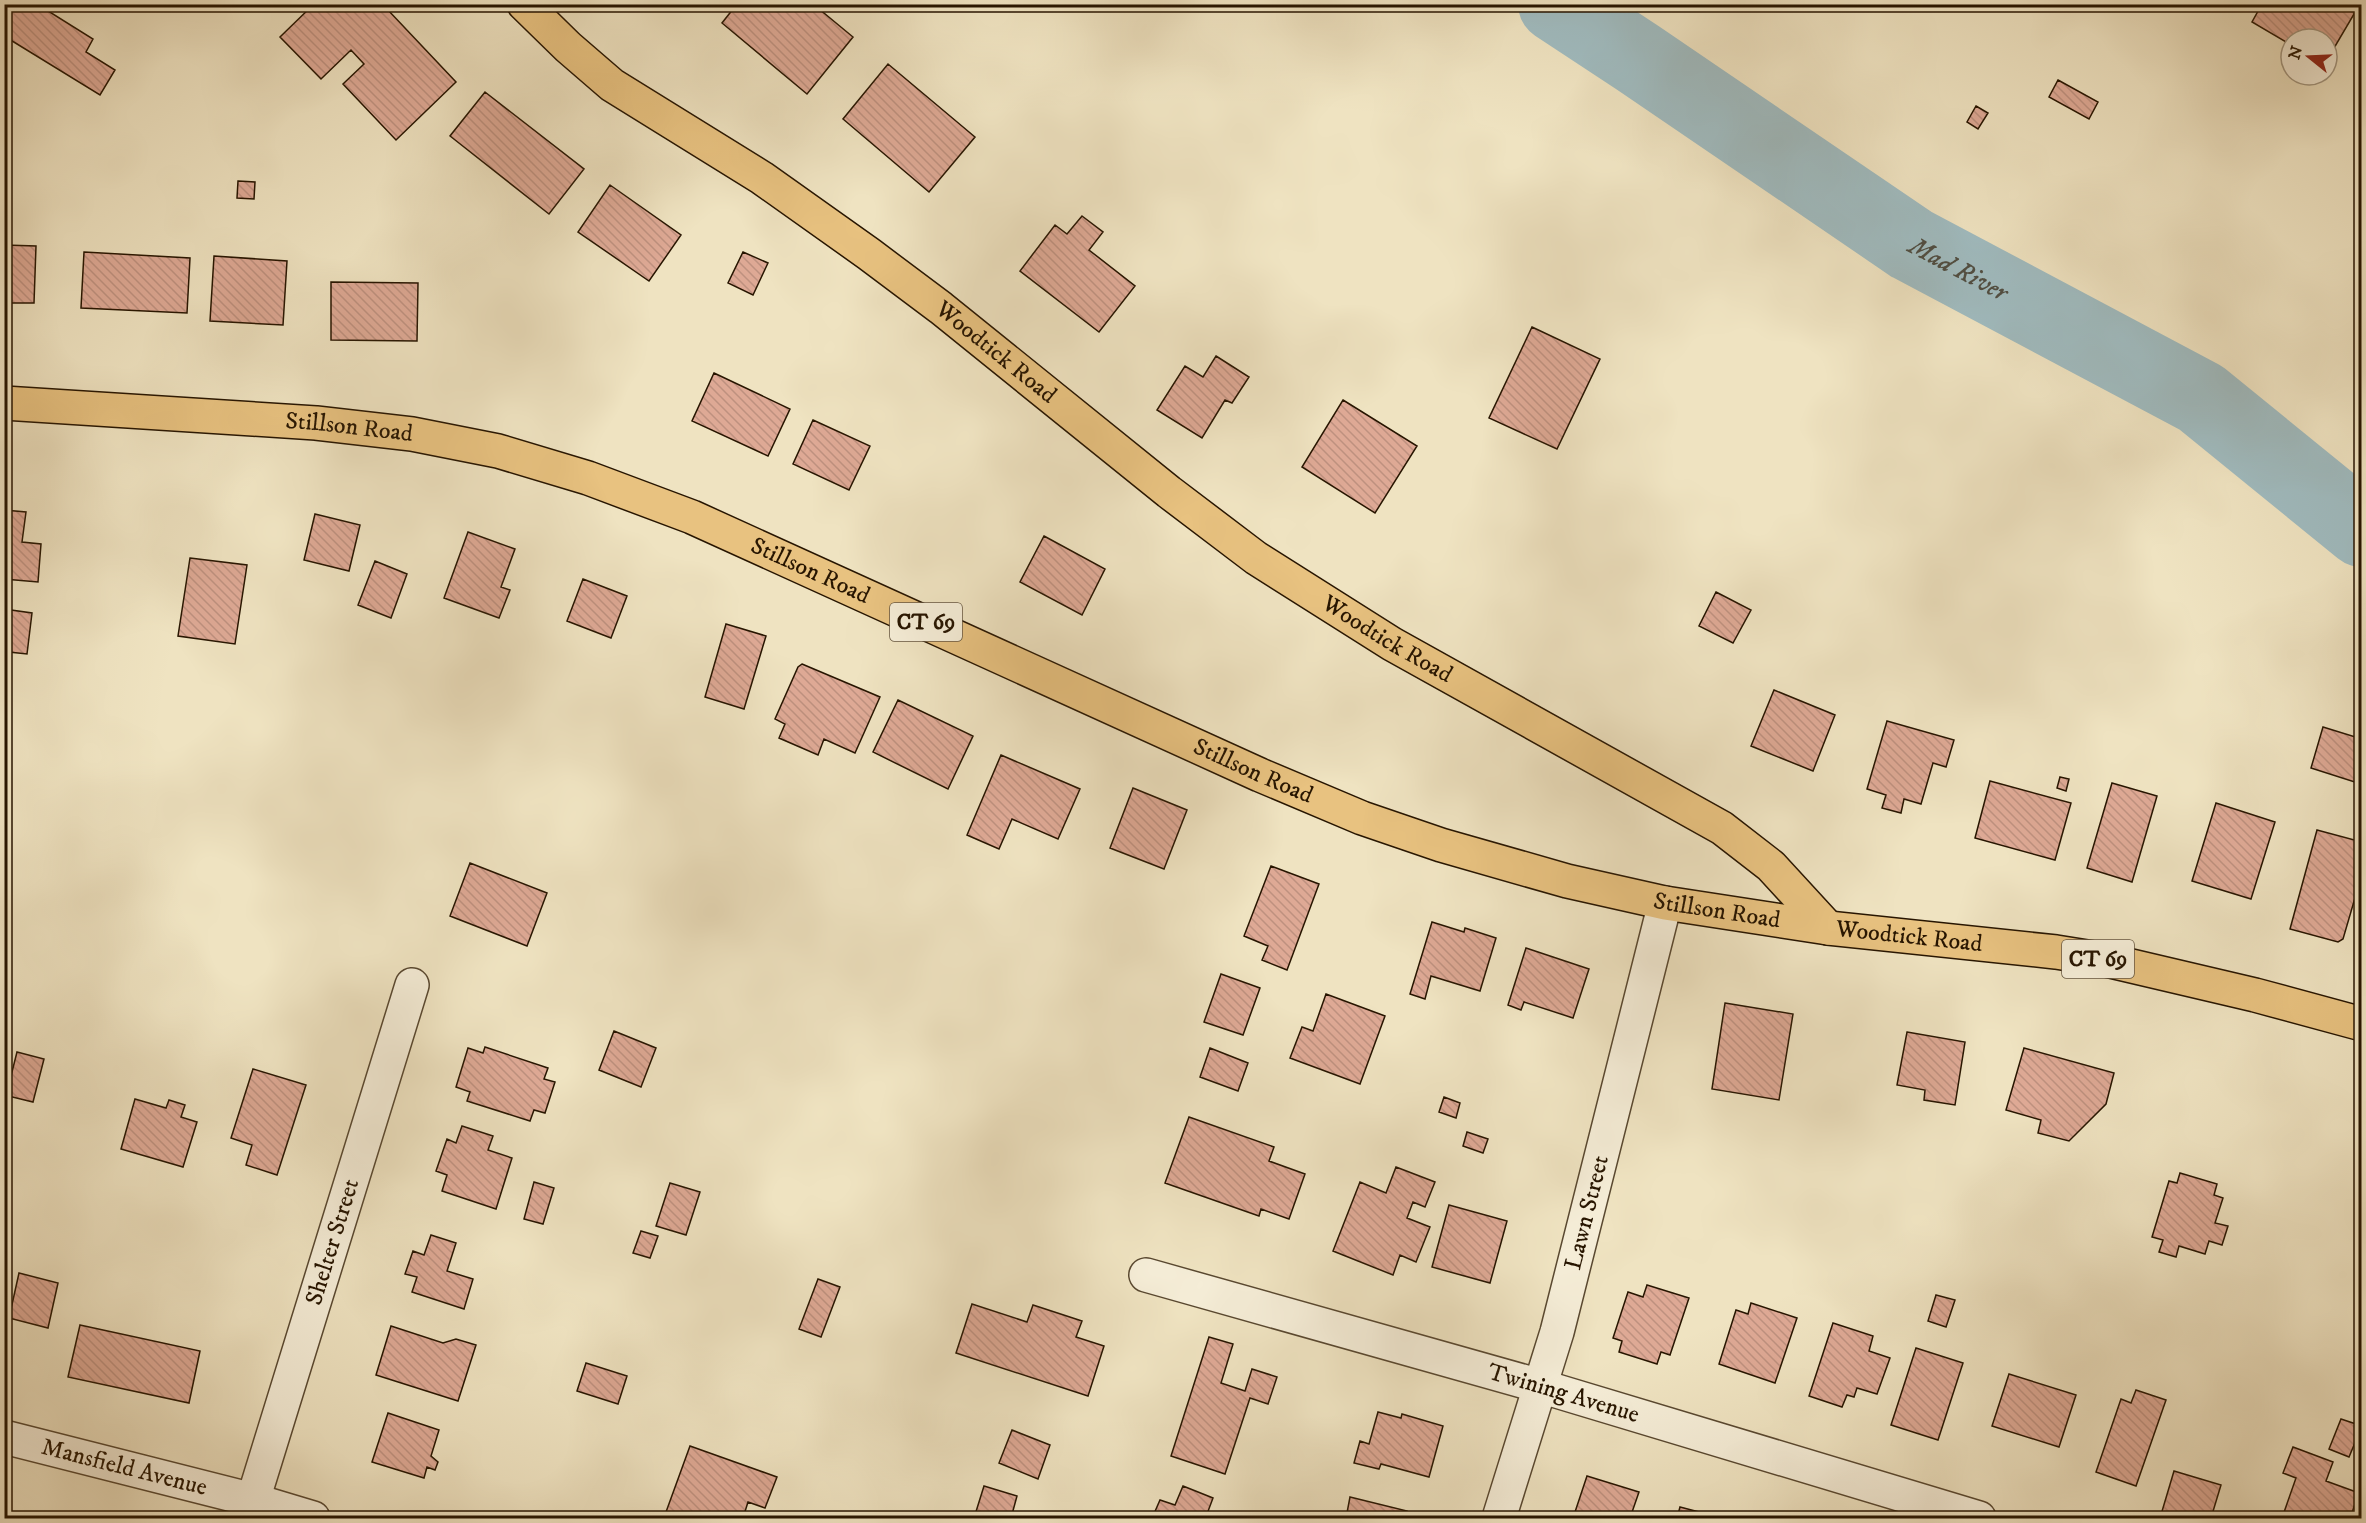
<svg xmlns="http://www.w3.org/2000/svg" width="2366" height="1523" font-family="'IM FELL DW Pica',serif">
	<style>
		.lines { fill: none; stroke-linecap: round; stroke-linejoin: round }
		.river { stroke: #a0bbbf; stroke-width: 76 }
		.building { fill: url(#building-back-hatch); stroke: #271500; stroke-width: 1.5 }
		.minor-casing { stroke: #594830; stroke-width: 36 }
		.major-casing { stroke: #271500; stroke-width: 36 }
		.minor { stroke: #f5edd7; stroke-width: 33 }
		.major { stroke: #e8c280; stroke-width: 33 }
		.labels { text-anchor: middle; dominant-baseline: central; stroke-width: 4.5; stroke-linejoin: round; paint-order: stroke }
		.shield { fill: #f5edd7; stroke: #655640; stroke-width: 1.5 }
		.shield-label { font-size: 22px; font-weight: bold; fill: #271500 }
		.street-label { font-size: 24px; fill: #271500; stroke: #f5edd7 }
		.water-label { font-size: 26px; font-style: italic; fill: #514f43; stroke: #f5edd7 }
	</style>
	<defs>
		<pattern id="building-back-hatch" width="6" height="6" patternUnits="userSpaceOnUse" patternTransform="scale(1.5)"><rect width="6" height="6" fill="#dea995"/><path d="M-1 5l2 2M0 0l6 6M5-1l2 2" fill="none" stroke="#be917f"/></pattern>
	</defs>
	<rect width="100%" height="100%" fill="#efe3c1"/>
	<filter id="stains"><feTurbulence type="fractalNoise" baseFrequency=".00333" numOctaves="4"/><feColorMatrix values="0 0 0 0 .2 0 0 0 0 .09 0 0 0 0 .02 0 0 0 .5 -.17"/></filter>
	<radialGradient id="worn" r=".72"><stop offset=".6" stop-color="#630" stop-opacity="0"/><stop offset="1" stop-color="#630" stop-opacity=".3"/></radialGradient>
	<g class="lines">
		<path class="river" id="s1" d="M1556 4 1638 58 1911 244 2201 398 2362 529"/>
	</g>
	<path class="building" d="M4 4H37L93 39 86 52 115 70 100 95 4 36Z
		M314 4H391L387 9 456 82 396 140 343 84 364 64 351 50 321 79 280 37Z
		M737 4H813L853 37 807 94 722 23Z
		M2262 4H2349L2357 9 2327 60V39H2291V45L2252 22Z
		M888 64 975 137 929 192 843 119Z
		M2058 80 2098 102 2089 119 2049 97Z
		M485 92 584 169 549 214 450 136Z
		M1976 106 1988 113 1978 129 1967 122Z
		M238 181 255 182 254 199 237 198Z
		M610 185 681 235 649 281 578 232Z
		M1082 216 1103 232 1089 250 1135 286 1099 332 1020 271 1055 225 1067 234Z
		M4 245 36 246 34 303H4Z
		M84 252 190 258 187 313 81 308Z
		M743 252 768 263 753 295 728 283Z
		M214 256 287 261 283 325 210 321Z
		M331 282 418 283 417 341 331 340Z
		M1532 327 1600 359 1557 449 1489 418Z
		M1216 356 1249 377 1232 403 1225 400 1202 438 1157 410 1185 366 1203 377Z
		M714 373 790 409 768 456 692 421Z
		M1343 400 1417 446 1375 513 1302 467Z
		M813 420 870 446 849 490 793 464Z
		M4 510 26 512 22 542 41 544 38 582 4 579Z
		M315 514 360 525 349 571 304 560Z
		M468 532 515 549 501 587 510 590 499 618 444 598Z
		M1044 536 1105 569 1082 615 1020 582Z
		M190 558 247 565 235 644 178 636Z
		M375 561 407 574 391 618 358 605Z
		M583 579 627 596 611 638 567 621Z
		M1716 592 1751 610 1733 643 1699 626Z
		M4 609 32 613 27 654 9 652 10 641 4 640Z
		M726 624 766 636 744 709 705 697Z
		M802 664 880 697 855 753 824 739 818 755 779 738 785 724 775 719 798 667Z
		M1774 690 1835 715 1813 771 1751 746Z
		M898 700 973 736 948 789 873 752Z
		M1887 721 1954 740 1946 767 1933 763 1921 804 1904 799 1901 813 1882 808 1886 795 1867 789Z
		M2323 727 2362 739 2361 784 2311 768Z
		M1001 755 1080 789 1058 839 1012 819 999 849 967 835Z
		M2060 777 2069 779 2066 791 2057 788Z
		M1990 781 2071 803 2055 860 1975 838Z
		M2112 783 2157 796 2132 882 2087 868Z
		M1133 788 1187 810 1164 869 1110 848Z
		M2216 803 2275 822 2251 899 2192 881Z
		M2317 830 2362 842V874L2343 939 2338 942 2290 929Z
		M470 863 547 893 527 946 450 916Z
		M1271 866 1319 884 1287 970 1262 960 1268 946 1244 936Z
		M1432 922 1464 932 1465 928 1496 938 1480 991 1431 976 1425 999 1410 994Z
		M1526 948 1589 969 1573 1018 1524 1002 1521 1010 1508 1005Z
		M1221 974 1260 988 1243 1035 1204 1022Z
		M1326 994 1385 1016 1360 1084 1290 1058 1302 1027 1313 1031Z
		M1725 1003 1793 1014 1779 1100 1712 1089Z
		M614 1031 656 1048 641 1087 599 1070Z
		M1907 1032 1965 1042 1955 1105 1924 1100 1925 1090 1897 1085Z
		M485 1047 548 1068 544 1079 555 1082 545 1113 534 1110 530 1121 467 1101 470 1092 456 1087 468 1048 483 1053Z
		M1210 1048 1248 1063 1238 1091 1200 1077Z
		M2024 1048 2114 1073 2106 1104 2069 1141 2038 1133 2041 1120 2006 1110Z
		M17 1052 44 1059 33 1102 4 1095V1079L10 1080Z
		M253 1069 306 1085 277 1175 246 1165 252 1145 231 1138Z
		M1444 1097 1460 1103 1456 1118 1439 1112Z
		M135 1099 166 1108 169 1100 185 1105 181 1117 197 1122 183 1167 121 1149Z
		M1189 1117 1274 1147 1269 1161 1305 1174 1289 1219 1261 1209 1259 1216 1165 1183Z
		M462 1126 493 1136 488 1150 512 1158 496 1209 442 1191 447 1175 436 1171 447 1139 456 1143Z
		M1467 1132 1488 1139 1483 1153 1463 1146Z
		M1396 1167 1435 1182 1425 1207 1413 1202 1407 1218 1430 1227 1416 1262 1400 1255 1393 1275 1333 1251 1360 1182 1386 1193Z
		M2180 1173 2217 1184 2214 1195 2223 1198 2215 1223 2228 1226 2222 1245 2209 1241 2205 1254 2179 1246 2176 1257 2159 1252 2163 1240 2152 1237 2169 1181 2177 1183Z
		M534 1182 554 1188 543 1224 524 1219Z
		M670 1183 700 1192 686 1235 656 1226Z
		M1449 1205 1507 1221 1490 1283 1432 1267Z
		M641 1231 658 1236 650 1258 633 1253Z
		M431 1235 456 1243 447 1271 473 1279 464 1309 412 1292 417 1277 405 1274 413 1251 424 1255Z
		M19 1273 58 1283 48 1328 9 1318Z
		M818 1279 840 1287 821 1337 799 1329Z
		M1647 1285 1689 1298 1670 1355 1661 1352 1657 1364 1619 1352 1622 1341 1613 1338 1628 1292 1643 1297Z
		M1936 1295 1955 1300 1946 1327 1928 1321Z
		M1751 1303 1797 1318 1775 1383 1719 1364 1736 1310 1748 1314Z
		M972 1304 1027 1322 1033 1305 1082 1321 1076 1337 1104 1346 1088 1396 956 1353Z
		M1833 1323 1873 1336 1869 1351 1890 1358 1877 1394 1857 1388 1854 1397 1847 1395 1842 1407 1809 1396Z
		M80 1325 200 1351 189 1403 68 1377Z
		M391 1326 443 1343 456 1339 476 1345 458 1401 376 1375Z
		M1209 1337 1233 1344 1221 1383 1245 1391 1252 1369 1277 1377 1268 1404 1250 1398 1225 1474 1171 1456Z
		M1916 1348 1963 1363 1938 1440 1891 1425Z
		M586 1363 627 1376 618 1404 577 1391Z
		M2009 1374 2076 1395 2059 1447 1992 1426Z
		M2136 1390 2166 1400 2136 1486 2096 1472 2121 1399 2131 1403Z
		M1378 1412 1401 1418 1402 1414 1443 1426 1429 1477 1381 1464 1379 1469 1354 1463 1360 1441 1369 1444Z
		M388 1413 439 1430 431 1456 438 1462 435 1470 427 1467 424 1478 372 1462Z
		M2341 1419 2362 1426 2349 1457 2329 1449Z
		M1012 1430 1050 1445 1038 1479 999 1463Z
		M690 1446 777 1477 765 1508 748 1502 743 1518H685L666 1512Z
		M2293 1447 2333 1462 2326 1481 2359 1493 2350 1518H2282L2296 1478 2283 1473Z
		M2174 1471 2221 1485 2211 1518H2160Z
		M1587 1476 1639 1492 1630 1518H1573Z
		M984 1486 1017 1496 1011 1518H974Z
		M1183 1486 1213 1498 1207 1514 1219 1518H1159L1153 1516 1160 1500 1175 1505Z
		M1350 1497 1407 1511 1405 1518H1346Z
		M1680 1507 1722 1518H1677Z"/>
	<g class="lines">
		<defs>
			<g id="minor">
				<path id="s2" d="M1146 1275 1540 1386 1979 1518"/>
				<path id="s3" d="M4 1437 253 1500 313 1518"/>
				<path id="s4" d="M253 1500 412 985"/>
				<path id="s5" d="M1499 1518 1557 1332 1665 903"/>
			</g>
			<g id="major">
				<path id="s6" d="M524 4 568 47 612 85 762 178 869 254 941 308 1169 492 1256 558 1392 644 1722 828 1771 866 1828 928"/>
				<path id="s7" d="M4 403 316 423 412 434 498 451 588 478 692 517 1260 775 1362 818 1441 845 1567 881 1665 903 1828 928 2056 952 2106 960 2255 995 2362 1024"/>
			</g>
		</defs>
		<use href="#minor" class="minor-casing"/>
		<use href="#major" class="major-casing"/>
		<use href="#minor" class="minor"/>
		<use href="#major" class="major"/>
	</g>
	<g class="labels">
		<g class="shield">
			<rect x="890" y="603" width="72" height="38" rx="4.5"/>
			<rect x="2062" y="940" width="72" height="38" rx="4.5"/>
		</g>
		<g class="shield-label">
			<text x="926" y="622">CT 69</text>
			<text x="2098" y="959">CT 69</text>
		</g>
		<g class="street-label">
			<text stroke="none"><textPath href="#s6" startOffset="588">Woodtick Road</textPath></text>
			<text stroke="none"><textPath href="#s7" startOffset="346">Stillson Road</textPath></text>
			<text stroke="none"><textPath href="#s7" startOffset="832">Stillson Road</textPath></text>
			<text stroke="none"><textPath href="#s6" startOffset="1074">Woodtick Road</textPath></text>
			<text stroke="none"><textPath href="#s7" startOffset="1318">Stillson Road</textPath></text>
			<text stroke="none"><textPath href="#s7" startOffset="1804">Stillson Road</textPath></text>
			<text stroke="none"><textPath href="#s7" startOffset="1998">Woodtick Road</textPath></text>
			<text stroke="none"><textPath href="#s5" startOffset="318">Lawn Street</textPath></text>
			<text stroke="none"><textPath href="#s4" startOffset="270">Shelter Street</textPath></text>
			<text stroke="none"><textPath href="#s2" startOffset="434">Twining Avenue</textPath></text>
			<text stroke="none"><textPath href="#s3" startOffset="124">Mansfield Avenue</textPath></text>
		</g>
		<g class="water-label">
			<text stroke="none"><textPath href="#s1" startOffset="482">Mad River</textPath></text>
		</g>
	</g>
	<rect width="2366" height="1523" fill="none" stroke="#efe3c1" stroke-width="24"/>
	<rect x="6" y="6" width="2354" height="1511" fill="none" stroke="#271500" stroke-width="3"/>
	<rect x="12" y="12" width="2342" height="1499" fill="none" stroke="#271500" stroke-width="1.5"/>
	<g transform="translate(2309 57) rotate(288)"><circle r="28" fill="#f5edd7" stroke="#a39781" stroke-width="1.5"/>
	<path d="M0-4.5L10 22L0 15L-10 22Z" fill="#8f2418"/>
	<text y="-9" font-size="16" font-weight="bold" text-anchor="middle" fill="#271500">N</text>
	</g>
	<rect width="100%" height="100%" filter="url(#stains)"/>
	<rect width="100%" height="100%" fill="url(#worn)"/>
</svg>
